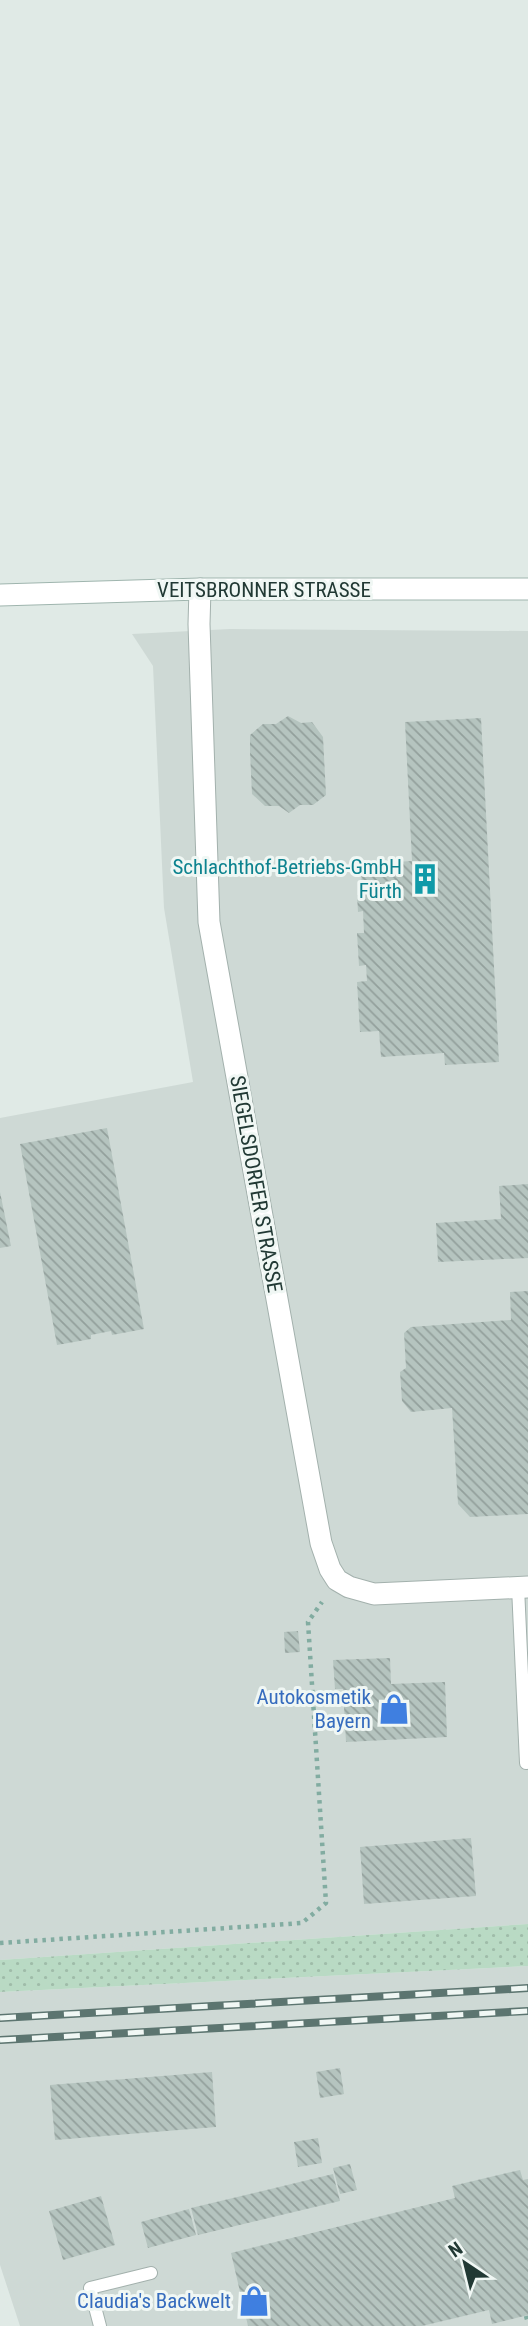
<svg xmlns="http://www.w3.org/2000/svg" width="528" height="2326" font-family="'Roboto Condensed',sans-serif">
	<style>
		.built { fill: #ced9d5 }
		.grass { fill: url(#grass-dots) }
		.building { fill: url(#building-back-hatch) }
		.lines { fill: none; stroke-linecap: round; stroke-linejoin: round }
		.lane-casing { stroke: #a3b1ad; stroke-width: 14 }
		.street-casing { stroke: #a3b1ad; stroke-width: 23 }
		.secondary-casing { stroke: #9fb5ae; stroke-width: 23 }
		.path { stroke: #82aca1; stroke-width: 4.5; stroke-dasharray: 3.5 5; stroke-linecap: butt }
		.lane { stroke: #fff; stroke-width: 12 }
		.street { stroke: #fff; stroke-width: 21 }
		.secondary { stroke: #fff; stroke-width: 21 }
		.rail-casing { stroke: #5c7570; stroke-width: 8 }
		.rail { stroke: #f0f7f4; stroke-width: 5; stroke-dasharray: 16; stroke-linecap: butt }
		.labels { text-anchor: middle; dominant-baseline: central; stroke-width: 6; stroke-linejoin: round; paint-order: stroke }
		.street-label { font-size: 21px; fill: #213934; stroke: #f0f7f4 }
		.culture-label { font-size: 21px; fill: #0d838f; stroke: #f0f7f4; text-anchor: end }
		.shop-label { font-size: 21px; fill: #366cbe; stroke: #f0f7f4; text-anchor: end }
	</style>
	<defs>
		<pattern id="grass-dots" width="8" height="8" patternUnits="userSpaceOnUse" patternTransform="scale(1.75)"><rect width="8" height="8" fill="#b9dac4"/><path d="M2 2h.1M6 6h.1" fill="none" stroke="#9fbca9" stroke-width="1.8" stroke-linecap="round"/></pattern>
		<pattern id="building-back-hatch" width="6" height="6" patternUnits="userSpaceOnUse" patternTransform="scale(1.75)"><rect width="6" height="6" fill="#b5c4bf"/><path d="M-1 5l2 2M0 0l6 6M5-1l2 2" fill="none" stroke="#93a09c"/></pattern>
	</defs>
	<rect width="100%" height="100%" fill="#e0eae6"/>
	<path class="built" d="M230 629 528 631V1924L0 1960V1118L193 1082 164 908 153 666 132 634Z
		M528 1966V2326H20L0 2265V1992Z"/>
	<path class="grass" d="M528 1924V1966L0 1992V1960Z"/>
	<path class="building" d="M288 716 301 723 312 722 323 737 326 795 313 805H300L289 813 279 806H265L252 794 250 752V735L263 724H276Z
		M481 718 499 1062 445 1065 444 1053 381 1057 379 1031 360 1032 357 982 367 981 366 965 359 966 357 933H364L363 911 358 912 357 895H362L361 864 412 861 405 722Z
		M107 1128 144 1329 112 1335 111 1331 91 1335V1339L57 1345 20 1144Z
		M528 1184V1258L438 1262 436 1223 501 1219 499 1186Z
		M0 1192 11 1246 0 1248Z
		M528 1291V1514L470 1517 458 1504 452 1408 411 1412 402 1401 400 1372 406 1368 404 1333 411 1327 511 1320 510 1292Z
		M298 1631 300 1652 285 1653 284 1632Z
		M390 1658 391 1684 445 1682 447 1737 346 1742 343 1689H335L333 1660Z
		M471 1838 476 1896 364 1904 360 1847Z
		M340 2068 344 2094 320 2098 316 2072Z
		M212 2072 216 2127 55 2140 50 2085Z
		M318 2138 322 2163 298 2167 294 2142Z
		M350 2164 357 2190 340 2194 333 2168Z
		M520 2170 523 2180 528 2179V2315L492 2324 489 2310 422 2326H248L231 2253 455 2198 452 2186Z
		M333 2174 340 2201 198 2235 191 2208Z
		M101 2196 115 2245 63 2260 49 2211Z
		M189 2209 196 2235 148 2248 141 2222Z"/>
	<g class="lines">
		<defs>
			<path id="lane" d="M518 1587 526 1763
				M100 2326 90 2288 151 2273"/>
			<path id="street" d="M200 589 199 624 209 922 321 1543 330 1569 337 1580 349 1587 374 1594 528 1587"/>
			<path id="secondary" d="M0 595 200 589H528"/>
		</defs>
		<use href="#lane" class="lane-casing"/>
		<use href="#street" class="street-casing"/>
		<use href="#secondary" class="secondary-casing"/>
		<path class="path" d="M0 1943 302 1923 326 1903 308 1622 322 1602
			M526 2316 528 2323"/>
		<use href="#lane" class="lane"/>
		<use href="#street" class="street"/>
		<use href="#secondary" class="secondary"/>
		<defs>
			<path id="rail" d="M0 2018 528 1988
				M0 2040 528 2011"/>
		</defs>
		<use href="#rail" class="rail-casing"/>
		<use href="#rail" class="rail"/>
	</g>
	<defs>
		<symbol id="building-bare" viewBox="-9 -9 18 18"><path d="M-4-6H4V6H1V3H-1V6H-4ZM-2.5-4.3h1.7v1.8h-1.7ZM.8-4.3h1.7v1.8H.8ZM-2.5-1h1.7V.8h-1.7ZM.8-1h1.7V.8H.8Z" fill="#0f9aa8" stroke="#f0f7f4" stroke-width="2.5" paint-order="stroke"/></symbol>
		<symbol id="shop-bare" viewBox="-9 -9 18 18"><path d="M-5-2.5h2.3a2.7 3.5 0 0 1 5.4 0H5L5.5 6h-11ZM-1.5-2.5h3a1.5 2.3 0 0 0-3 0Z" fill="#3f7fe0" stroke="#f0f7f4" stroke-width="2.5" paint-order="stroke"/></symbol>
	</defs>
	<g fill-rule="evenodd">
		<use href="#building-bare" x="403" y="857" width="44" height="44"/>
		<use href="#shop-bare" x="372" y="1687" width="44" height="44"/>
		<use href="#shop-bare" x="232" y="2279" width="44" height="44"/>
	</g>
	<g class="labels">
		<g class="street-label">
			<text x="264" y="590">VEITSBRONNER STRASSE</text>
			<text transform="translate(256 1184) rotate(80)">SIEGELSDORFER STRASSE</text>
		</g>
		<g class="culture-label">
			<text x="402" y="867">Schlachthof-Betriebs-GmbH<tspan x="402" dy="24">Fürth</tspan></text>
		</g>
		<g class="shop-label">
			<text x="371" y="1697">Autokosmetik<tspan x="371" dy="24">Bayern</tspan></text>
			<text x="231" y="2301">Claudia's Backwelt</text>
		</g>
	</g>
	<g transform="translate(465 2263) rotate(325)" stroke="#f0f7f4" stroke-width="5" paint-order="stroke">
	<path d="M0-5L12 26L0 18L-12 26Z" fill="#213934"/>
	<text y="-10" font-size="19" font-weight="bold" text-anchor="middle" fill="#213934">N</text>
	</g>
</svg>
